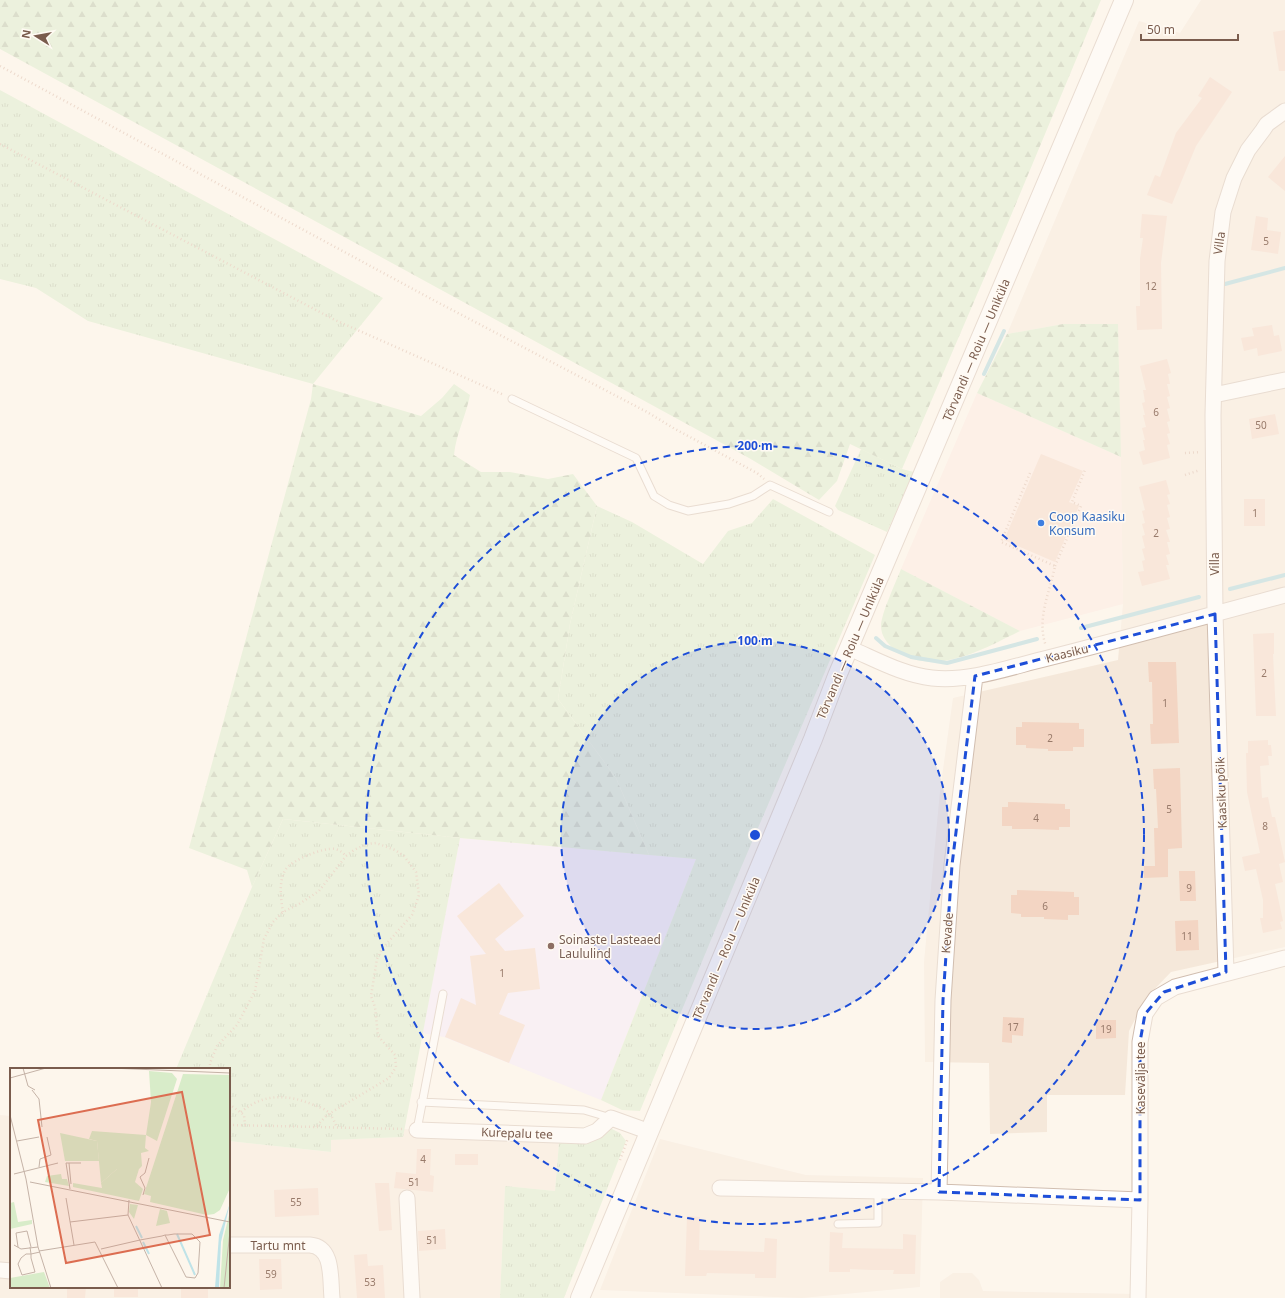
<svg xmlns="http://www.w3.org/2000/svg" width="1285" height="1298" font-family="'Noto Sans',sans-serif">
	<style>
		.residential { fill: #f5e8da }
		.commercial { fill: #fde8e0 }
		.education { fill: #f3e8fa }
		.grass { fill: url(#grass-tufts) }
		.forest { fill: url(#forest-firs) }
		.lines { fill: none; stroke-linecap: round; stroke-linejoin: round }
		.stream { stroke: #a5d3da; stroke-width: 4 }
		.building { fill: #f3d5c3 }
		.service-casing { stroke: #d1beb0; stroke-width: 9 }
		.minor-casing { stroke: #d1beb0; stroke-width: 17 }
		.tertiary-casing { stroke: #d1beb0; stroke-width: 20 }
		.path { stroke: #d9b8a5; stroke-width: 2.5; stroke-dasharray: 1 3; stroke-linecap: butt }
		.service { stroke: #fff; stroke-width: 7 }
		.minor { stroke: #fff; stroke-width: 15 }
		.tertiary { stroke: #fff; stroke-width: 18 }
		.marked { fill: none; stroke: #1d4ed8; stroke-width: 3; stroke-dasharray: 8 5; stroke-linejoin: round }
		.ring { fill: none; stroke: #1d4ed8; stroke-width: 2; stroke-dasharray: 7 5 }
		.shop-dot { fill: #3f7fe0; stroke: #fffaf3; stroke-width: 1.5 }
		.education-dot { fill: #8d6e63; stroke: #fffaf3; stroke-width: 1.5 }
		.labels { text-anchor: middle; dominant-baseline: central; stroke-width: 3; stroke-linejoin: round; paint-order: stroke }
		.number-label { font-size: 10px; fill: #987a6a }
		.street-label { font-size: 12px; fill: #7a5c4d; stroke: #fffaf3 }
		.shop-label { font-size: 12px; fill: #366cbe; stroke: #fffaf3; text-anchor: start }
		.education-label { font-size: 12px; fill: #785e54; stroke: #fffaf3; text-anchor: start }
		.inset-river { fill: none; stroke: #bfe3e8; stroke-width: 2 }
		.inset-road { fill: none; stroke: #c5b3a7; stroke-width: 1 }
		.view { fill: #dc6d51; fill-opacity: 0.15; stroke: #dc6d51; stroke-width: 2 }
		.inset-edge { fill: none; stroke: #7a5c4d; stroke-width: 2 }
		.centre { fill: #1d4ed8; stroke: #fffaf3; stroke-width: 2 }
		.ring-label { font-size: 12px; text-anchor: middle; font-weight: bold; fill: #1d4ed8; stroke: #fffaf3; stroke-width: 3; stroke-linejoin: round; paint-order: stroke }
	</style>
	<defs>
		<pattern id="grass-tufts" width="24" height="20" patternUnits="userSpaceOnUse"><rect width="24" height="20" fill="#d8ecc9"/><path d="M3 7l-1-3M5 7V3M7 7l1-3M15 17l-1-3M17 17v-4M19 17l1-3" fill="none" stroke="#b4c2a5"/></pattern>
		<pattern id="forest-firs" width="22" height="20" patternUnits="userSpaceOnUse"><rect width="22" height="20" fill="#d8ecc9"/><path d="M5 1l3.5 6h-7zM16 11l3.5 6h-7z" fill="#b4c2a5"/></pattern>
	</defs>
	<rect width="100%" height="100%" fill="#fdf6ec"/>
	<path class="residential" d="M1201 0H1285V947L1171 972 1146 998 1129 1031 1125 1095H1047V1132L990 1134 989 1063 925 1062 924 962 940 791 953 698 1118 660 1123 604 1118 324H1063L1007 334 1139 21 1180 33Z
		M0 1115 11 1116V1287H229V1141L330 1152 331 1140 402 1137 404 1129 559 1142 555 1191 505 1186 500 1298H0Z
		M660 1139 806 1175 923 1178 920 1287 802 1298 600 1290Z
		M953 1273H972L979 1280 983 1291 1138 1294V1298H940V1282Z"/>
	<path class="commercial" d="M977 393 1121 457 1123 604 1020 631 901 569Z"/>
	<path class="education" d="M460 838 696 859 601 1100 444 1037 422 1033Z"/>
	<path class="grass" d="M0 90 383 298 313 384 88 321 36 288 0 279Z
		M861 449 902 469 914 472 887 532 838 510 835 506Z
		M773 499 875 555 740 870 640 1111 622 1110 601 1100 696 859 649 855 616 778 558 699 570 624 597 506 632 522 703 564 728 531 752 523Z
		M283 819 460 838 403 1137 331 1140V1152L229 1141V1069H176L252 887Z
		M610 1128 620 1133 626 1141 564 1298H500L505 1186 555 1191 559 1142Z"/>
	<path class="forest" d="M0 0H1101L1007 225 902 469 850 444 837 481 819 500 749 458 0 49Z
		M1063 324H1118L1121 457 977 393 1007 334Z
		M313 384 421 416 442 398 454 384 470 395C466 416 456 434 454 455L481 472H510L548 479 573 474 597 506 570 624 558 699 616 778 649 855 460 838 283 819 252 887 247 870 189 848 311 399Z
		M901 569 1020 631C983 649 933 679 894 649 887 643 881 636 881 626 881 614 896 582 901 569Z"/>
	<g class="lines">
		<path class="stream" d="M1225 284 1285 268
			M984 374 1004 331
			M1230 589 1285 575
			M1081 628 1199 597
			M876 638 885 646 911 657 947 663 1037 639"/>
	</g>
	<path class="building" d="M1285 30V71H1279L1273 32Z
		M1210 77 1232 92 1196 146 1172 204 1147 195 1155 175 1160 177 1176 133 1202 98 1198 96Z
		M1285 156V191L1268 177Z
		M1142 214 1167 216 1161 263 1162 329 1137 330 1136 306H1140V259L1143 238H1140Z
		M1256 216 1268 218 1267 230 1281 232 1278 254 1251 250Z
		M1272 325 1274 336 1279 335 1282 351 1258 356 1257 348 1244 351 1241 338 1254 336 1252 328Z
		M1167 359 1171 373 1168 374 1170 384H1167L1170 396 1167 397 1170 408 1167 409 1170 421 1167 422 1170 433 1167 434 1170 444 1167 445 1170 458 1143 465 1139 452 1145 450 1143 440H1145L1142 428 1146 427 1143 415H1145L1142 403 1145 402 1143 390H1146L1140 366Z
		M1275 414 1279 434 1252 439 1249 419Z
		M1041 454 1083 471 1069 502 1079 506 1055 562 1004 540Z
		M1166 480 1170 494 1167 495 1170 504 1167 505 1170 517 1167 518 1170 529 1166 530 1170 542H1167L1170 554 1166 555 1169 565H1166L1170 579 1142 586 1138 572 1144 571 1142 561 1145 560 1142 549 1145 548 1142 536 1145 535 1142 524 1145 523 1142 511 1145 510 1139 487Z
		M1244 499H1265V526H1244Z
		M1274 633V654H1273L1276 716H1256L1253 634Z
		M1148 662H1176L1179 743 1151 744 1150 724H1153L1152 682H1149Z
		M1022 722 1079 723V729H1084V747H1073V751H1048V749L1026 748V745H1016V727H1022Z
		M1268 740V745H1271L1272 756H1268L1269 765 1260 766 1262 798 1268 797 1272 817H1275L1285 862 1279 864 1283 882 1275 884 1283 921 1280 922 1282 929 1263 933 1260 918H1263V900L1256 869 1245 871 1242 857 1260 853 1247 792 1246 753H1248V741Z
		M1180 768 1182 848 1168 849V877L1144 878V866H1155L1154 828H1158L1156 789H1154L1153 769Z
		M1008 802 1065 804V809H1070V827H1059V830L1032 829H1012V826H1002V807H1008Z
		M1179 871H1195L1196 901H1180Z
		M499 883 524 916 495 939 505 951 535 948 540 989 508 993 499 1014 525 1025 509 1063 445 1037 461 998 476 1005 470 956 486 954 457 916Z
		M1017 890 1074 892V897H1079V915H1068V920L1044 919V917H1021V914L1011 913V895H1017Z
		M1198 920 1199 950 1176 951 1175 921Z
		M1003 1017 1024 1018 1023 1036 1012 1035V1043L1002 1042Z
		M1096 1020H1116V1038L1096 1039Z
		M417 1149H431L430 1175 434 1176 433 1192 394 1188 396 1172 416 1174Z
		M455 1154H478V1165H455Z
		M375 1183H389L392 1230 379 1231Z
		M318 1188 319 1215 275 1217 274 1190Z
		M687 1216 700 1217 699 1250 764 1252 765 1238 777 1239 776 1278H755V1274L707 1273 706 1276H685Z
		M445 1229 446 1249 419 1251 418 1231Z
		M830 1232 843 1233 842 1248 903 1249V1234L916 1235 915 1274H893L894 1270H872L850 1269V1272H829Z
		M367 1254 368 1266 383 1265 385 1298H357L354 1255Z
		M259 1259H281L282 1289 260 1290Z
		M67 1287H86L85 1298H67Z
		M114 1287H138V1297H114Z
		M181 1287 208 1288V1298H181Z"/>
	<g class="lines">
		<defs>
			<path id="service" d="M512 399 636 458 654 496 669 505 688 511 729 504 753 496 770 485 829 512
				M421 1102 584 1110 611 1118
				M417 1130 443 994
				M838 1224 878 1223V1191"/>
			<path id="minor" d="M1214 395 1285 380
				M849 648C875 659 903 675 932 678 971 682 1010 667 1048 658 1127 638 1206 616 1285 595
				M1226 972 1215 614 1213 415 1217 261 1223 212 1234 178 1248 150 1263 130 1267 124 1285 111
				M417 1130 585 1136 597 1131 611 1118 650 1132
				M720 1188 939 1192 1140 1200
				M939 1192 943 1000 952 865 975 676
				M407 1198 412 1298
				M229 1245H310C334 1247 330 1279 332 1298
				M0 1270 11 1271
				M1138 1298 1140 1200V1042L1145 1014 1156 998 1175 987 1285 958"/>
			<path id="tertiary" d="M580 1298 813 739 837 676 1124 0"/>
		</defs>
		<use href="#service" class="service-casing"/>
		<use href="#minor" class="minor-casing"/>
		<use href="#tertiary" class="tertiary-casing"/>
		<path class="path" d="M0 66 437 302 647 412 675 429 757 473 764 479
			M0 144 335 320 504 395
			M1185 453 1200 452
			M1030 473 1001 542 1055 566C1050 592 1036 619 1046 646
			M1185 475 1200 470
			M1055 566 1081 506 1072 502 1085 470
			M283 912C281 899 278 881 286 869 292 860 324 847 335 849 340 850 343 853 346 856
			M210 1069V1063L217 1046 237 1025 255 991 264 939 273 922 283 912 299 904 319 891 346 856 354 850 367 844 376 843 395 850 404 856 416 872 419 895 412 915 382 949 377 959 371 996 375 1007 378 1036 395 1055 396 1067 389 1078 327 1115 315 1128
			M229 1104 244 1115 245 1125
			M241 1112C264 1093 287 1094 314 1105 319 1107 326 1109 330 1114 333 1118 335 1123 337 1128
			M229 1125 404 1129
			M620 1160 628 1138"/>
		<use href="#service" class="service"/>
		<use href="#minor" class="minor"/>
		<use href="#tertiary" class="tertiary"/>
	</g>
	<path d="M0 0H1285V1298H0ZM1215 614 1226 972 1164 992 1145 1014 1140 1042V1200L939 1192 943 1000 952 865 975 676Z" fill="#fdf6ec" fill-opacity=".55" fill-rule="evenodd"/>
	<path class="marked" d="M1215 614 1226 972 1164 992 1145 1014 1140 1042V1200L939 1192 943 1000 952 865 975 676Z"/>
	<circle cx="755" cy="835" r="194" fill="#1d4ed8" fill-opacity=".12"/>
	<g class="ring">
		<circle cx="755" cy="835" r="194"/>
		<circle cx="755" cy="835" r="389"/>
	</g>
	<circle class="shop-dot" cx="1041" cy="523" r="4"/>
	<circle class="education-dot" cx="551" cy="946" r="4"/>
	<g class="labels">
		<g class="number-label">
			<text x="1266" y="241">5</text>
			<text x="1151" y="286">12</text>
			<text x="1156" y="412">6</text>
			<text x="1261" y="425">50</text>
			<text x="1255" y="513">1</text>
			<text x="1156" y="533">2</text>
			<text x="1264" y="673">2</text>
			<text x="1165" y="703">1</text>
			<text x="1050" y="738">2</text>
			<text x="1169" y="809">5</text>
			<text x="1036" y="818">4</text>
			<text x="1265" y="826">8</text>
			<text x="1189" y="888">9</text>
			<text x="1045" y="906">6</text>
			<text x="1187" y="936">11</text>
			<text x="502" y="973">1</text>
			<text x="1013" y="1027">17</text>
			<text x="1106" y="1029">19</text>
			<text x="423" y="1159">4</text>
			<text x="414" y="1182">51</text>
			<text x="296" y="1202">55</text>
			<text x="432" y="1240">51</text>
			<text x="271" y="1274">59</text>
			<text x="370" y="1282">53</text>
		</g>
		<g class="street-label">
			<text transform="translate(1219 243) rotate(-82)">Villa</text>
			<text transform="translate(976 350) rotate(-67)">Tõrvandi — Roiu — Uniküla</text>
			<text transform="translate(1214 564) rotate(-90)">Villa</text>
			<text transform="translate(850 648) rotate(-67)">Tõrvandi — Roiu — Uniküla</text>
			<text transform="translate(1067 653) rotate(-14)">Kaasiku</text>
			<text transform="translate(1221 793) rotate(-92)">Kaasiku põik</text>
			<text transform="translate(947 933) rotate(-86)">Kevade</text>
			<text transform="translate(726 948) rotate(-67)">Tõrvandi — Roiu — Uniküla</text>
			<text transform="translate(1140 1078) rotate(-90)">Kasevälja tee</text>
			<text transform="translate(517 1133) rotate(2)">Kurepalu tee</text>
			<text x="278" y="1245">Tartu mnt</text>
		</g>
		<g class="shop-label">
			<text x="1049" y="516">Coop Kaasiku<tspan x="1049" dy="14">Konsum</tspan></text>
		</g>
		<g class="education-label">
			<text x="559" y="939">Soinaste Lasteaed<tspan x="559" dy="14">Laululind</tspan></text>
		</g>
	</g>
	<g transform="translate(10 1068)">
		<rect width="220" height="220" fill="#fdf6ec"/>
		<path d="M139 3 162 5 167 11 147 73 136 67 141 34ZM50 65 87 73 89 93H55ZM107 101H129L125 114 133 121 129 133 63 119V115L92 120 91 115ZM51 106 52 111H57L59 118 35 114 37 108ZM4 134 8 154 22 152V156L0 161V135ZM220 143V220H210L213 172ZM34 204 40 220H0V210Z" fill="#d8ecc9"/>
		<path d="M173 6 220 7V120L210 142 204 146 197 147 140 134 141 128 134 126ZM82 63 136 67 135 80 139 83 131 85 132 98 129 101H107L91 115 87 73 79 71ZM120 136 128 137 124 151 119 144ZM150 141 157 143 160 155 146 158Z" fill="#d8ecc9"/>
		<path d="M220 135 211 174 209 220H205L209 167Z" fill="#bfe3e8"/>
		<path class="inset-river" d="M126 158 132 170M167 166 185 207M133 174 139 186"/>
		<path class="inset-road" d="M13 0 18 18 25 22M100 0 220 5M0 10 36 0M22 22 29 31 32 59M0 47 16 111 28 179 41 220M7 73 29 69M59 95 61 116M29 99 30 91 41 87 37 69M4 106 48 95M20 114 220 154M60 121 56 95H71M133 127 135 120 130 109 135 105 139 90M56 130 64 177M119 132 118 147 152 220M60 154 118 147M4 177 11 181 28 179M8 179 6 165 17 163 21 179M20 179 21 186V190L25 204 12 207 8 196 11 190 16 186H21L30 184M91 181 130 172 152 168 155 167H158L164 166H182L190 174 188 205 185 210 176 209 155 167M29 183 85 174 108 220M214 220 220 163"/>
		<path class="view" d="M172 24 200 167 56 195 28 52Z"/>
		<rect width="220" height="220" class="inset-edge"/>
	</g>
	<circle cx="755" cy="835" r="6" class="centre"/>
	<g class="ring-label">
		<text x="755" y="450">200 m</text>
		<text x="755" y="645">100 m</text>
	</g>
	<g transform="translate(36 36) rotate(281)" stroke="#fffaf3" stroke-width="3" paint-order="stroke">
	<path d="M0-3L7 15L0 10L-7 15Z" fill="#7a5c4d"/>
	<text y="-6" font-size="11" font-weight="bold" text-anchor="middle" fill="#7a5c4d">N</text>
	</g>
	<path d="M1141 34v6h97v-6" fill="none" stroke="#7a5c4d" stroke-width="2"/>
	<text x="1147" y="34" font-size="12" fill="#7a5c4d" stroke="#fffaf3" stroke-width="3" paint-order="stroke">50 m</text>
</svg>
